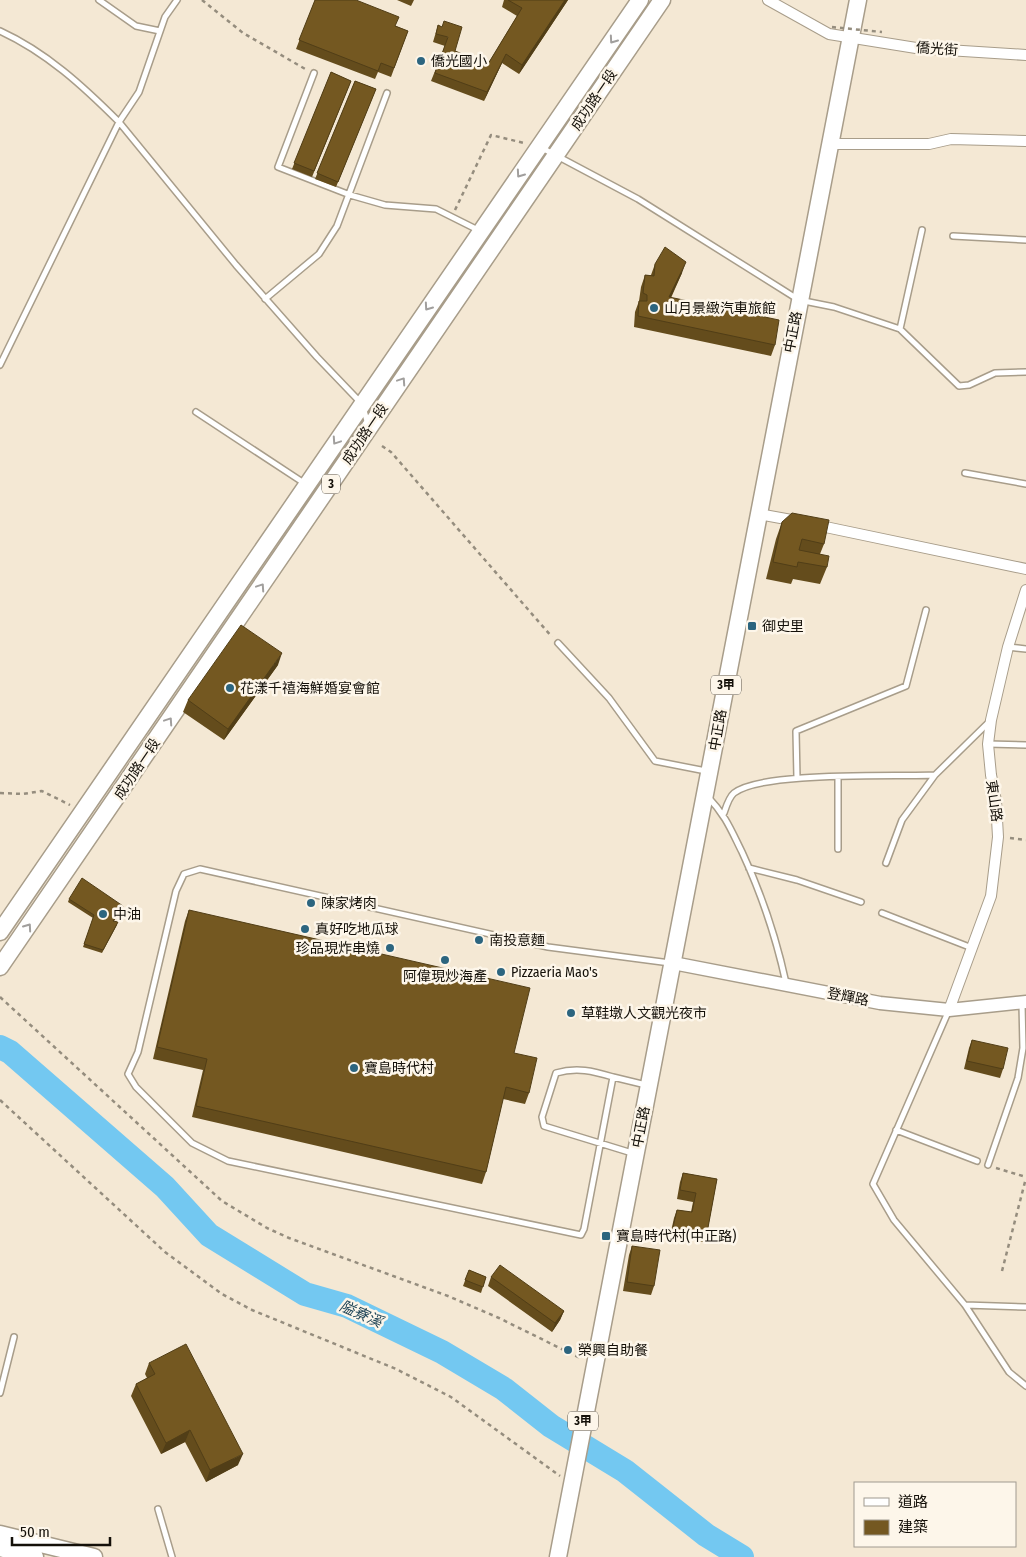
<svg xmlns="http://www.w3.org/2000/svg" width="1026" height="1557" font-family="'Fira Sans Condensed','Noto Sans TC',sans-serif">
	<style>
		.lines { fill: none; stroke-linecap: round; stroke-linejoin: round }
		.river { stroke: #73c8f1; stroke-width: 24 }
		.service-casing { stroke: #a89d8a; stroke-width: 8 }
		.minor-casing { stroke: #a89d8a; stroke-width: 12 }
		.tertiary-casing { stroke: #a89d8a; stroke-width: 15 }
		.primary-casing { stroke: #a89d8a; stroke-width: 19 }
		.path { stroke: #958d7e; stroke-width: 2.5; stroke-dasharray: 4 4; stroke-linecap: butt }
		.service { stroke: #fff; stroke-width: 5 }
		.minor { stroke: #fff; stroke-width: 10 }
		.tertiary { stroke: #fff; stroke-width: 12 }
		.primary { stroke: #fff; stroke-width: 16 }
		.path-bridge { stroke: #958d7e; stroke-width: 2.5; stroke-dasharray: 4 4; stroke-linecap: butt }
		.wall { fill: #644c1c }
		.shaded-wall { fill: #513e17 }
		.building { fill: #745821; stroke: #513e17 }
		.oneway { stroke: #a19f9d }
		.poi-dot { fill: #2c657f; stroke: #fdf6ea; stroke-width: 2 }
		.labels { text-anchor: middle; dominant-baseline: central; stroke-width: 5; stroke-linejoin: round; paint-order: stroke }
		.shield { fill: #fdf6ea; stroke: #5a554c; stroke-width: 1 }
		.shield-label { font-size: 12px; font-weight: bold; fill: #141009 }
		.street-label { font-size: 14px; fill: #141009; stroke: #fdf6ea }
		.poi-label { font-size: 14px; fill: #141009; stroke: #fdf6ea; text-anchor: start }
		.water-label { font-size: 15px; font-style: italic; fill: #224759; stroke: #fdf6ea }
	</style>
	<rect width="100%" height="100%" fill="#f4e8d4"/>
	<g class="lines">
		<path class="river" d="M0 1047 10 1052 165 1187 209 1235 305 1294 347 1306 442 1352 504 1389 551 1426 625 1471 706 1535 742 1557"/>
		<defs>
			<path id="service" d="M99 0 136 26 160 31
				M0 31C46 52 83 86 119 122L139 92 165 17 177 0
				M314 73 278 167 350 195 385 205 436 209 480 231
				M542 148 638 199 799 300 834 307 900 329 959 386 969 385 995 373 1026 372
				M953 236 1026 240
				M265 299 319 254 337 226 387 93
				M900 329 922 230
				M0 365 119 122 236 265 317 357 362 404 368 424
				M196 412 304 483
				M965 473 1026 484
				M558 643 609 698 655 761 706 771
				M1008 647 1026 649
				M988 744 1026 745
				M797 778 796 731 906 686 926 610
				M708 797C726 816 731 830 742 852 762 895 776 937 786 983
				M724 813C726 807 729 797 734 793 762 771 894 777 935 775L989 722
				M838 849V778
				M886 863 902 820 935 775
				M749 868 797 880 861 902
				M882 913 972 948
				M949 1010 873 1184 894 1220 965 1305 1009 1372 1026 1386
				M613 1077C593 1071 577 1067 556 1073L542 1117 544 1126 632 1153
				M646 1085 613 1077 584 1229 581 1235 228 1161 192 1143 136 1087 128 1074 138 1052 176 891 184 874 200 869 548 947 670 963
				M896 1130 977 1161
				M988 1165 1018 1078 1023 1048 1022 1004
				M965 1305 1026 1307
				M0 1393 14 1337
				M158 1509 172 1557"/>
			<path id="minor" d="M768 0 829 34 916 48 1026 55
				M829 144H929L951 139 1026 141
				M759 514 797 521
				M816 525 1026 569
				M949 1010 991 896 998 837 996 801 991 775 988 744 991 720 1008 647 1026 590"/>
			<path id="tertiary" d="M673 963 880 1003 949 1010 1026 1002"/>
			<path id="primary" d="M0 932 640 0
				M0 967 662 0
				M0 1534 94 1557
				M0 1548 35 1557
				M558 1557 858 0"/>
		</defs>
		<use href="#service" class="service-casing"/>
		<use href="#minor" class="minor-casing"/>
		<use href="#tertiary" class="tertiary-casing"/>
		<use href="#primary" class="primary-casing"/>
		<path class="path" d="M202 0 243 33 307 70
			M455 210 491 135 524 143
			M382 446 391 452 552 637
			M0 793 23 794 42 791 70 805
			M1010 838 1026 840
			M0 997 222 1201 267 1228 289 1238 448 1296 499 1318 582 1359
			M0 1100 165 1252 222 1294 252 1310 396 1369 451 1397 560 1476
			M996 1168 1026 1177
			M1002 1271 1026 1178"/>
		<use href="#service" class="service"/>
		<use href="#minor" class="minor"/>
		<use href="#tertiary" class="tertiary"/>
		<use href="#primary" class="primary"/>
		<path class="path-bridge" d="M832 27 882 32"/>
	</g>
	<path class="wall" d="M315 0 396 26 408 31 391 77 378 72 375 79 296 49Z
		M397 0H414L411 6Z
		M504 0H568L519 74 502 63 484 101 431 81 445 46 433 42 438 25 442 27 455 51 488 64 517 16 502 7Z
		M331 72 351 81 312 177 292 169Z
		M355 81 376 89 336 187 315 179Z
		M655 264 682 273 671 298 775 345 771 356 634 327 635 312 639 301 641 287 645 275H651Z
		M782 522 824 544 820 554 827 567 820 584 793 579 791 584 766 579 776 539Z
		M278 665 224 740 183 712 188 700Z
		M69 899 122 909 114 921 117 925 102 953 83 947 93 918 68 902Z
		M189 910 514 1053 529 1093 525 1104 503 1099 486 1172 482 1184 192 1117 203 1070 153 1059 185 921Z
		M972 1040 1003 1069 1000 1078 964 1069 969 1048Z
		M683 1173 717 1179 707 1233 704 1242 670 1236 674 1218 677 1210 691 1212 693 1202 677 1199 680 1182Z
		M632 1246 654 1286 651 1295 623 1291 629 1255Z
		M469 1270 486 1277 481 1293 463 1286Z
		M491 1277 564 1311 560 1320 552 1332 488 1286Z
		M149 1363 238 1465 206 1482 185 1442 161 1454 131 1396 136 1384 147 1378 145 1374Z"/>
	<path class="shaded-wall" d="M565 0H568L519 74 522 65Z
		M506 54 502 63 484 101 487 92Z
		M686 262 682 273 665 309 669 297Z
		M282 653 278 665 224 740 228 729Z
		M564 1311 560 1320 552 1332 555 1323Z
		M190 1430 185 1442 161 1454 166 1443Z
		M243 1454 238 1465 206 1482 210 1470Z"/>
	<path class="building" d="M315 0H356L399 17 395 26 408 31 394 68 381 63 378 71 299 40Z
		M508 0H565L522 65 506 54 487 92 435 73 448 37 436 34 438 25 442 27 444 21 462 27 455 51 488 64 522 8Z
		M331 72 351 81 314 171 294 163Z
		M355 81 376 89 338 182 317 173Z
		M665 247 686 262 669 297 779 320 775 345 638 316 639 301H647V295L643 293 645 275 654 276 655 264Z
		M792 513 829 520 824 544 802 539 799 550 829 556 827 567 798 562 797 567 773 562 782 522Z
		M241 625 282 653 228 729 188 700Z
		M82 878 123 906 113 921 118 922 103 950 84 944 94 915 69 899Z
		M189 910 530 988 514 1053 537 1058 529 1093 506 1087 486 1172 196 1106 207 1059 157 1047Z
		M972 1040 1008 1048 1003 1069 967 1061Z
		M683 1173 717 1179 707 1233 673 1227 677 1210 692 1212 696 1193 680 1190Z
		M632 1246 660 1250 654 1286 627 1282Z
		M500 1265 564 1311 555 1323 491 1277Z
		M469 1270 486 1277 483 1287 465 1280Z
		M186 1344 243 1454 210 1470 190 1430 166 1443 136 1384 155 1374 149 1363Z"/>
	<defs><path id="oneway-chevron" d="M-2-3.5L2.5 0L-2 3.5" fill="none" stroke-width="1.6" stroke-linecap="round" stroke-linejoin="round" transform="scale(1.25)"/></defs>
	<g class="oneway">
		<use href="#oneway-chevron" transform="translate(613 40) rotate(125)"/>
		<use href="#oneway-chevron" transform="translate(520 174) rotate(125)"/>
		<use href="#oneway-chevron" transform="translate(428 307) rotate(125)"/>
		<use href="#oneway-chevron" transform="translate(402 381) rotate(-56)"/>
		<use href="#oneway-chevron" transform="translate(336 441) rotate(124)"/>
		<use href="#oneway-chevron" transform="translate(261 587) rotate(-56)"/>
		<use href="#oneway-chevron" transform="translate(169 721) rotate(-56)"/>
		<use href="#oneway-chevron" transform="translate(28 927) rotate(-55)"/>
	</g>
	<g class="poi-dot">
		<circle cx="421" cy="61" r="5"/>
		<circle cx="654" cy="308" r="5"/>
		<rect x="747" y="621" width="10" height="10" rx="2.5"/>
		<circle cx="230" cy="688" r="5"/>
		<circle cx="311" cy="903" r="5"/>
		<circle cx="103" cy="914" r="5"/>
		<circle cx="305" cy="929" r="5"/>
		<circle cx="479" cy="940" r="5"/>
		<circle cx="390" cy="948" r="5"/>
		<circle cx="445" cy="960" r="5"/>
		<circle cx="501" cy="972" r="5"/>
		<circle cx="571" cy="1013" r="5"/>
		<circle cx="354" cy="1068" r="5"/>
		<rect x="601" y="1231" width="10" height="10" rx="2.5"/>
		<circle cx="568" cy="1350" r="5"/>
	</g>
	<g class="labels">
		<g class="shield">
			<rect x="322" y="474.5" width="18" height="19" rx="4"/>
			<rect x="711" y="675.5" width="30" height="19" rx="4"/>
			<rect x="568" y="1411.5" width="30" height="19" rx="4"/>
		</g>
		<g class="shield-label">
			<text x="331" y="484">3</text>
			<text x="726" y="685">3甲</text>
			<text x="583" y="1421">3甲</text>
		</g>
		<g class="street-label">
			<text transform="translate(937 49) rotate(4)">僑光街</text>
			<text transform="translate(594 100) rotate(-56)">成功路一段</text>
			<text transform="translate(793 332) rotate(-79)">中正路</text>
			<text transform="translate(365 434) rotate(-56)">成功路一段</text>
			<text transform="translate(718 730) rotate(-80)">中正路</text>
			<text transform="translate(137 769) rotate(-56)">成功路一段</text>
			<text transform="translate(994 801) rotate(82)">東山路</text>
			<text transform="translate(848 997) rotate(11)">登輝路</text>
			<text transform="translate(641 1127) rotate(-79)">中正路</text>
		</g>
		<g class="poi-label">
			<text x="431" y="61">僑光國小</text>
			<text x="664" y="308">山月景緻汽車旅館</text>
			<text x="762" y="626">御史里</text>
			<text x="240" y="688">花漾千禧海鮮婚宴會館</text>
			<text x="321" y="903">陳家烤肉</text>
			<text x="113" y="914">中油</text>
			<text x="315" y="929">真好吃地瓜球</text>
			<text x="489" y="940">南投意麵</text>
			<text x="380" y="948" text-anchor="end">珍品現炸串燒</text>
			<text x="511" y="972">Pizzaeria Mao's</text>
			<text x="445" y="976" text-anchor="middle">阿偉現炒海產</text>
			<text x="581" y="1013">草鞋墩人文觀光夜市</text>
			<text x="364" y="1068">寶島時代村</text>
			<text x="616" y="1236">寶島時代村(中正路)</text>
			<text x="578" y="1350">榮興自助餐</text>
		</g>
		<g class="water-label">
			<text transform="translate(361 1314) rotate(24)">隘寮溪</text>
		</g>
	</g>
	<rect x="854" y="1482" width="162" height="65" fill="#fdf6ea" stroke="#a09a90"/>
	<rect x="864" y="1498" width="25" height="8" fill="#ffffff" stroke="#a09a90"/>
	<text x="898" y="1507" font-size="15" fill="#141009">道路</text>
	<rect x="864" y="1520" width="25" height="15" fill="#745821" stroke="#a09a90"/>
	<text x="898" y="1532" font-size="15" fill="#141009">建築</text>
	<path d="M12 1537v8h98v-8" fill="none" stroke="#141009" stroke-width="2.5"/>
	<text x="20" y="1537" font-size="15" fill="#141009" stroke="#fdf6ea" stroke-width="4" paint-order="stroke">50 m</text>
</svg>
